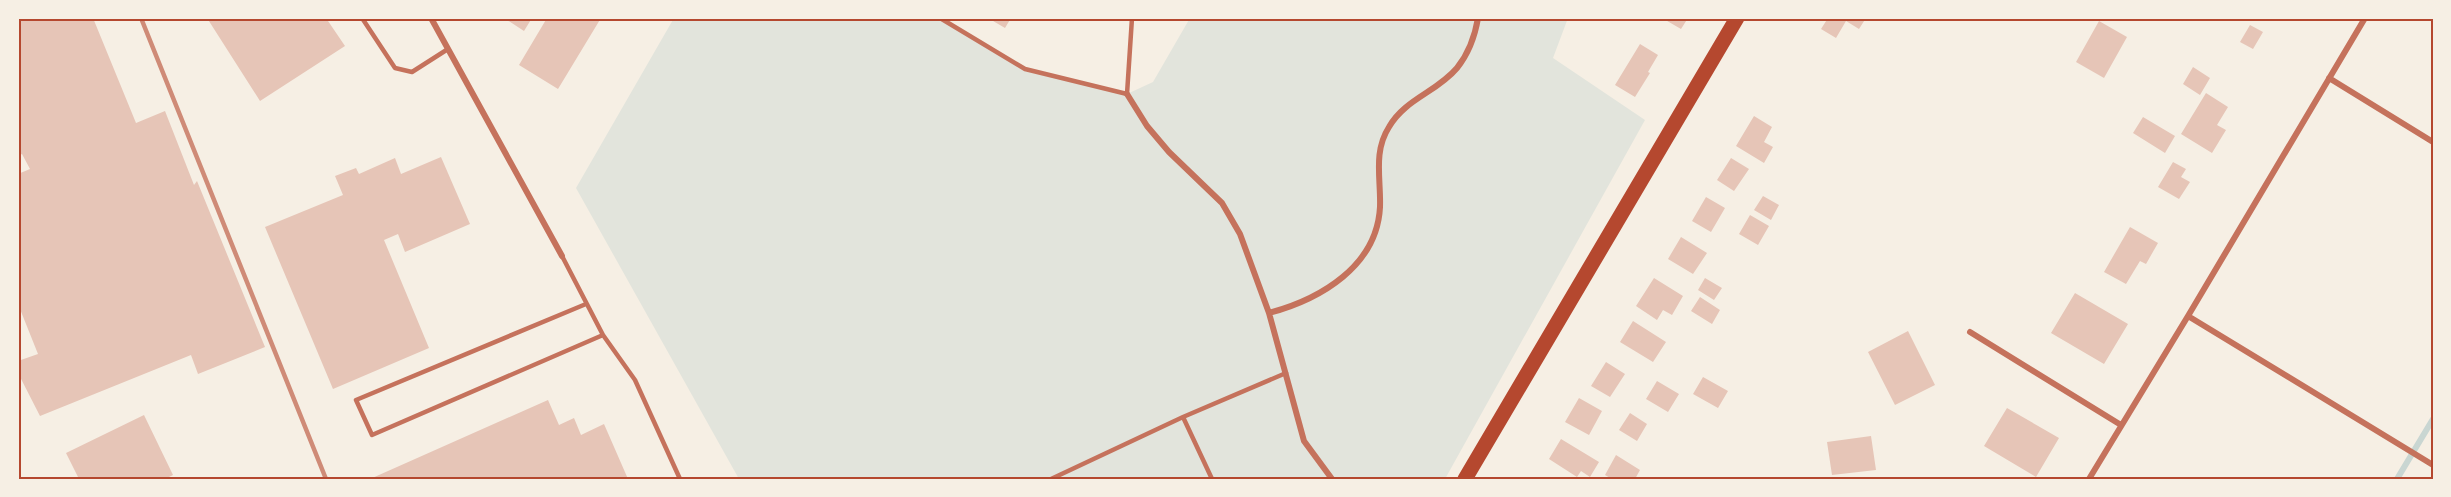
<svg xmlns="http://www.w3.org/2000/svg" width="2451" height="497" font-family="Inter,sans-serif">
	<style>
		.green { fill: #e2e4dc }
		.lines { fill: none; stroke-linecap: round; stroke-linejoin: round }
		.stream { stroke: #c9d6d2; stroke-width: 6 }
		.building { fill: #e6c5b7 }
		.service { stroke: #c5725c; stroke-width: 4.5 }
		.minor { stroke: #c5725c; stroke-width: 6 }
		.primary { stroke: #b5482f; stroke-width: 15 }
		.rail { stroke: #cf8b77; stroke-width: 4.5 }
		.neatline { fill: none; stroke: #b5482f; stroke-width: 2 }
	</style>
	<rect width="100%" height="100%" fill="#f6efe4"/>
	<path class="green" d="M674 18H940L1025 69 1127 94 1153 82 1190 18H1568L1553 58 1645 120 1445 479H739L576 188Z"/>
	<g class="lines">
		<path class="stream" d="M2397 479 2433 419"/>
	</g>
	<path class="building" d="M18 18H93L136 123 165 111 194 185 197 181 265 347 198 374 191 355 40 416 18 373V361L38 354 18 304V174L30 169 22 154 18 156Z
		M207 18H326L345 46 260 101Z
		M504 18H532L524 31Z
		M547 18H601L558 89 519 65Z
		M988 18H1011L1005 28Z
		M1662 18H1688L1681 29Z
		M1828 18H1866L1859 29 1846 21 1836 38 1821 29Z
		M2099 21 2127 37 2104 78 2076 62Z
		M2250 25 2263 32 2253 49 2240 42Z
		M1640 44 1658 55 1648 72 1650 73 1635 97 1615 85Z
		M2193 67 2210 78 2200 95 2183 84Z
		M2206 93 2228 107 2217 125 2226 130 2212 153 2181 134Z
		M1754 116 1772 127 1764 142 1773 147 1764 163 1736 146Z
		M2143 117 2175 136 2165 153 2133 133Z
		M441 157 470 224 405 252 398 234 384 240 429 348 333 389 265 227 343 195 335 176 356 168 359 174 395 158 401 174Z
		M1731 158 1749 169 1734 191 1717 180Z
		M2173 162 2186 169 2181 177 2190 182 2179 199 2158 187Z
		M1763 196 1779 205 1771 220 1754 210Z
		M1706 197 1725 208 1711 232 1692 221Z
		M1750 215 1769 226 1758 245 1739 234Z
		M2130 227 2158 243 2146 264 2140 261 2126 284 2104 272Z
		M1681 237 1707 253 1693 274 1668 259Z
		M1654 278 1683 296 1672 315 1663 310 1657 320 1636 306Z
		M1705 278 1722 288 1714 300 1698 290Z
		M2075 293 2128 324 2104 364 2051 333Z
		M1700 297 1720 310 1712 324 1691 311Z
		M1633 321 1666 342 1653 362 1620 342Z
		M1908 331 1935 385 1895 405 1868 352Z
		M1606 362 1625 374 1610 397 1591 386Z
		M1703 377 1728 391 1718 408 1693 394Z
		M1657 381 1679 394 1668 412 1646 399Z
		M1579 398 1602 411 1589 435 1565 422Z
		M548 400 559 425 574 418 581 435 604 424 628 479H370Z
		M2007 408 2059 438 2036 477 1984 446Z
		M1630 413 1647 424 1637 441 1619 430Z
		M144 415 173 475 165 479H79L66 453Z
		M1871 436 1876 470 1832 475 1827 442Z
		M1561 439 1599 462 1590 477 1581 471 1577 477 1549 459Z
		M1616 455 1640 470 1635 479H1612L1605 475Z"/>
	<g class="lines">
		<path class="service" d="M362 18 395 68 412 72 448 49
			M940 18 1025 69 1127 94 1132 18
			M562 256 603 335 372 435 356 400 586 304
			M603 335 635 380 680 479
			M1183 417 1212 479
			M1051 479 1183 417 1286 373"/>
		<path class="minor" d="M431 18 562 256
			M2329 78 2433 142
			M1127 94 1147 126 1169 152 1222 203 1240 234 1269 313 1304 441 1332 479
			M1269 313C1321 299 1377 266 1380 207 1381 179 1373 152 1389 127 1405 99 1437 92 1457 68 1469 53 1475 36 1478 18
			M2188 316 2433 465
			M1970 332 2121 425
			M18 478V479
			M2089 479 2188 316 2365 18"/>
		<path class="primary" d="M1465 479 1737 18"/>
		<path class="rail" d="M141 18 326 479"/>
	</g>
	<rect width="2451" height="497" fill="none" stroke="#f6efe4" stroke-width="39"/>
	<rect x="20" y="20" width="2412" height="458" class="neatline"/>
</svg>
